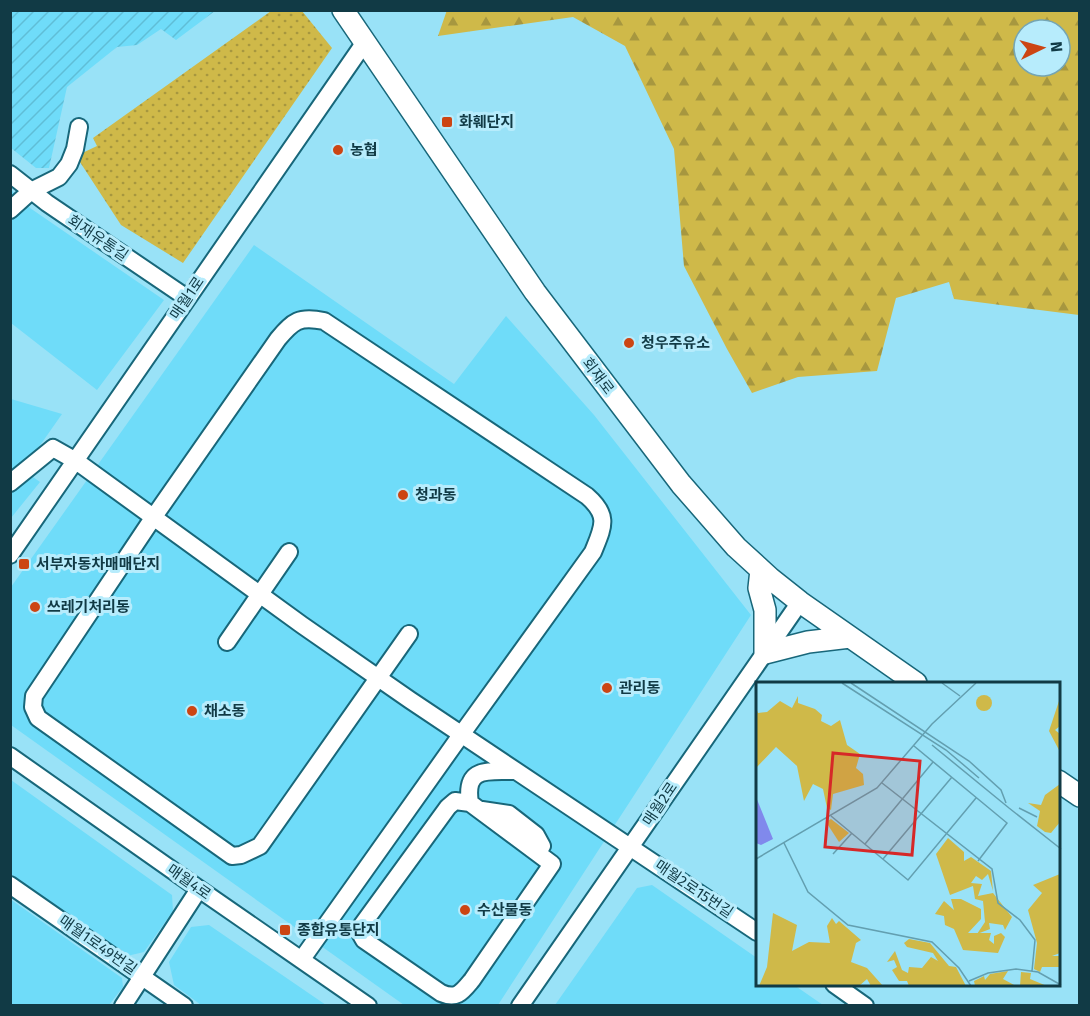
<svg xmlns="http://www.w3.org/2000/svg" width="1090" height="1016" font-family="'Fira Sans','Noto Sans KR',sans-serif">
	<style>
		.built { fill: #6fdcf9 }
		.industrial { fill: url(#industrial-furrows) }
		.grass { fill: url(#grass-dots) }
		.forest { fill: url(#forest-firs); fill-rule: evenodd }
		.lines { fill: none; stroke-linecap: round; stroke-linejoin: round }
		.minor-casing { stroke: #18677a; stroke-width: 20 }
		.major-casing { stroke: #18677a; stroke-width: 24 }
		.minor { stroke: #fff; stroke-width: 16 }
		.major { stroke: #fff; stroke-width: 21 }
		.poi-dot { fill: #cc4513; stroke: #b7ecfc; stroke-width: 2 }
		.labels { text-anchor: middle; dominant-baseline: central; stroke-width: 6; stroke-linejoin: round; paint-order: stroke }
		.poi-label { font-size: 15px; font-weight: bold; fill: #113a45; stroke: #b7ecfc; text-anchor: start }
		.street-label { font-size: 15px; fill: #113a45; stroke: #b7ecfc }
		.inset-road { fill: none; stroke: #639fb0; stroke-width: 1.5 }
		.view { fill: #d62828; fill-opacity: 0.15; stroke: #d62828; stroke-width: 3 }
		.inset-edge { fill: none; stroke: #113a45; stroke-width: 3 }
	</style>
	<defs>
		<pattern id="industrial-furrows" width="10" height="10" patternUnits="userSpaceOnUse" patternTransform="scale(1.5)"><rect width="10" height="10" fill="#6fdcf9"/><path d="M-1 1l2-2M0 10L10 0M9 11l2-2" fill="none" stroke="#5fbed7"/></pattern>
		<pattern id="grass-dots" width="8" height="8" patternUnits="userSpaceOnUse" patternTransform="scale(1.5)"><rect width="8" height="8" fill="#cfb949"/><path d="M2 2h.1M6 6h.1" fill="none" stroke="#a7973f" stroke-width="1.8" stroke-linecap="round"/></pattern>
		<pattern id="forest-firs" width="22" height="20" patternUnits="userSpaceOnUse" patternTransform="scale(1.5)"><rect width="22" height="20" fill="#cfb949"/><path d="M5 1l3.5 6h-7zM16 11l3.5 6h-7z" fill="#a7973f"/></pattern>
	</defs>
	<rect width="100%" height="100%" fill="#99e2f7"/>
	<path class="built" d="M11 190 30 208 164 300 97 390 11 323Z
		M254 245 454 384 506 316 594 415 751 615 498 1005H404L11 725V587Z
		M11 399 62 414 34 454 11 472Z
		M33 477 40 482 11 518V493Z
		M11 780 172 895 173 911 144 952 127 956 11 874Z
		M652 885 757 958V984L794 985 823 1005H555L637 888Z
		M10 899 122 978 123 987 109 1005H11Z
		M209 925 326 1005H201L174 985 169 962 191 927Z"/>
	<path class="industrial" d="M10 11 11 10 215 11 176 40 161 29 137 45 117 47 67 87 49 168H36L11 148Z"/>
	<path class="grass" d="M271 11H302L332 48 183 263 121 225 76 156 97 146 93 138Z"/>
	<path class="forest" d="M447 10 1079 11V315L954 299 949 282 896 298 877 371 798 377 752 393 727 349 684 266 674 149 625 46 573 17 438 36ZM1024 30H1060V66H1024Z"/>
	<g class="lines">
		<defs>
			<path id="minor" d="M10 174 47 203 187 298
				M10 210 31 191 59 177 69 164 75 149 79 127
				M10 483 53 448 76 461 302 625 410 700 757 932
				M10 555 365 42
				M227 642 289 552
				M10 756 199 889 368 1006
				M455 801 470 803 552 864 472 980C462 992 457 1000 441 993L364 940 360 933 362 925 448 807Z
				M470 803C464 765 489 772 516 771
				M482 810 509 814 536 835 542 846
				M10 885 184 1006
				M302 959 461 735 593 552C603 527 610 516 587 496L324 321C299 316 293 321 278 339L153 518 34 696 33 707 38 718 232 856 241 855 260 846 409 634
				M834 984 865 1006
				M123 1006 199 889
				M520 1006 800 602"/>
			<path id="major" d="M343 10 535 292 681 484 736 547 771 579 800 602 916 683
				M761 570 759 588 765 610V653L808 642 850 637
				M1058 781 1080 796"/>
		</defs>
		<use href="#minor" class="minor-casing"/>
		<use href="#major" class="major-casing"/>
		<use href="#minor" class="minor"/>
		<use href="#major" class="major"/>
	</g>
	<g class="poi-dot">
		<rect x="441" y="116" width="12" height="12" rx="3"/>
		<circle cx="338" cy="150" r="6"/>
		<circle cx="629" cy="343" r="6"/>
		<circle cx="403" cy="495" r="6"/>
		<rect x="18" y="558" width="12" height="12" rx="3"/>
		<circle cx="35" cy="607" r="6"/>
		<circle cx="607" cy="688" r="6"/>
		<circle cx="192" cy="711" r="6"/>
		<circle cx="465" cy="910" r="6"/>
		<rect x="279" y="924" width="12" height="12" rx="3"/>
	</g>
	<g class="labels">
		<g class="poi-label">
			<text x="459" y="122">화훼단지</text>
			<text x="350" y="150">농협</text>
			<text x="641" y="343">청우주유소</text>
			<text x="415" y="495">청과동</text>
			<text x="36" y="564">서부자동차매매단지</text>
			<text x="47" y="607">쓰레기처리동</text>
			<text x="619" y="688">관리동</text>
			<text x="204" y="711">채소동</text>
			<text x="477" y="910">수산물동</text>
			<text x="297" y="930">종합유통단지</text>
		</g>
		<g class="street-label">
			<text transform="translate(98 238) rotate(34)">회재유통길</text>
			<text transform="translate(187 298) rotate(-56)">매월1로</text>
			<text transform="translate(598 376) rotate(53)">회재로</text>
			<text transform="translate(660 804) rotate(-56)">매월2로</text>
			<text transform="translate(189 882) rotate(35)">매월4로</text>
			<text transform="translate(694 889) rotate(34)">매월2로15번길</text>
			<text transform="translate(98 945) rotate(35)">매월1로49번길</text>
		</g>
	</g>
	<g transform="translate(756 682)">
		<rect width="304" height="304" fill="#99e2f7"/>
		<path d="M75 137 93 151 83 160 70 140Z" fill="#cfb949"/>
		<path d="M42 14V21L59 27 66 33 65 39 75 44 84 38 91 63 104 72 100 86 107 92 108 103 77 112 75 128 71 126 67 107 57 102 48 119 41 84 20 65 0 86V26L2 31 11 30 24 19 36 26ZM304 16V44L299 48 304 52V70L293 49ZM304 102V140L295 151 289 150 281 144 284 129 272 121 285 123 289 113ZM192 156 208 170V179L215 175 235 189 237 209 232 192 226 198 220 194 215 201 226 202 222 214 237 211 256 235 249 248 247 243 233 241 234 247 221 252 229 240 227 219 219 217 217 204 194 213 180 172ZM304 192V271L296 274H304V285H286L284 290 278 287 281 261 272 228 286 211 277 203ZM195 217H205L225 227V237L212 251H235L233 258 238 262V254L245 251 249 255 242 271 207 268 198 247 189 243 188 234 179 232 188 219 198 228ZM17 231 41 243 36 269 53 260 74 261 71 244 76 236 80 242 83 239 105 258 100 261 95 280 111 286 127 304H115L111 297 103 304H3L11 285ZM153 257 174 261 193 284 200 285 210 304H153L151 299H143L136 288 141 285 138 278 131 280 139 269 146 288 152 291 153 285 166 286 175 275 182 279 177 271 151 265 148 261ZM252 289 247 297 260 304H219L218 299 228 294 229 298 234 292ZM265 290 275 291 274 297 291 304H264Z" fill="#cfb949"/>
		<path d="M220 21a8 8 0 1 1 16 0a8 8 0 1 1-16 0Z" fill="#cfb949"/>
		<path d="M0 115 17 157 5 163 0 161Z" fill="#8089ec"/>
		<path class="inset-road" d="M86 1 190 68 223 96M95 1 213 79 245 108 250 121M186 1 204 14M176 63 253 126M158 64 251 141 222 179M126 101 236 187 242 221 264 238 279 258 276 289M253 126 305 167M263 126 281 135M75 134 152 198 220 116M28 161 52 210 92 243 176 260 203 286 215 304M109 162 177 80M77 172 96 151M0 177 121 106 176 42 220 1M127 177 196 95M213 299 232 291 260 287 282 290 305 303"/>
		<path class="view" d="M77 71 164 79 156 173 69 165Z"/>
		<rect width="304" height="304" class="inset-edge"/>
	</g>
	<rect width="1090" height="1016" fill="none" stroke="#113a45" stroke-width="24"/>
	<g transform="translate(1042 48) rotate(85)"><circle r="28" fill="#b7ecfc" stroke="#75a5b3" stroke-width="1.5"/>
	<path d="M0-4.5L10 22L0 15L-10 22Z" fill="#cc4513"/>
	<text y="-9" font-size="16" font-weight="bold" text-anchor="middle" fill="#113a45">N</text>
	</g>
</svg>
